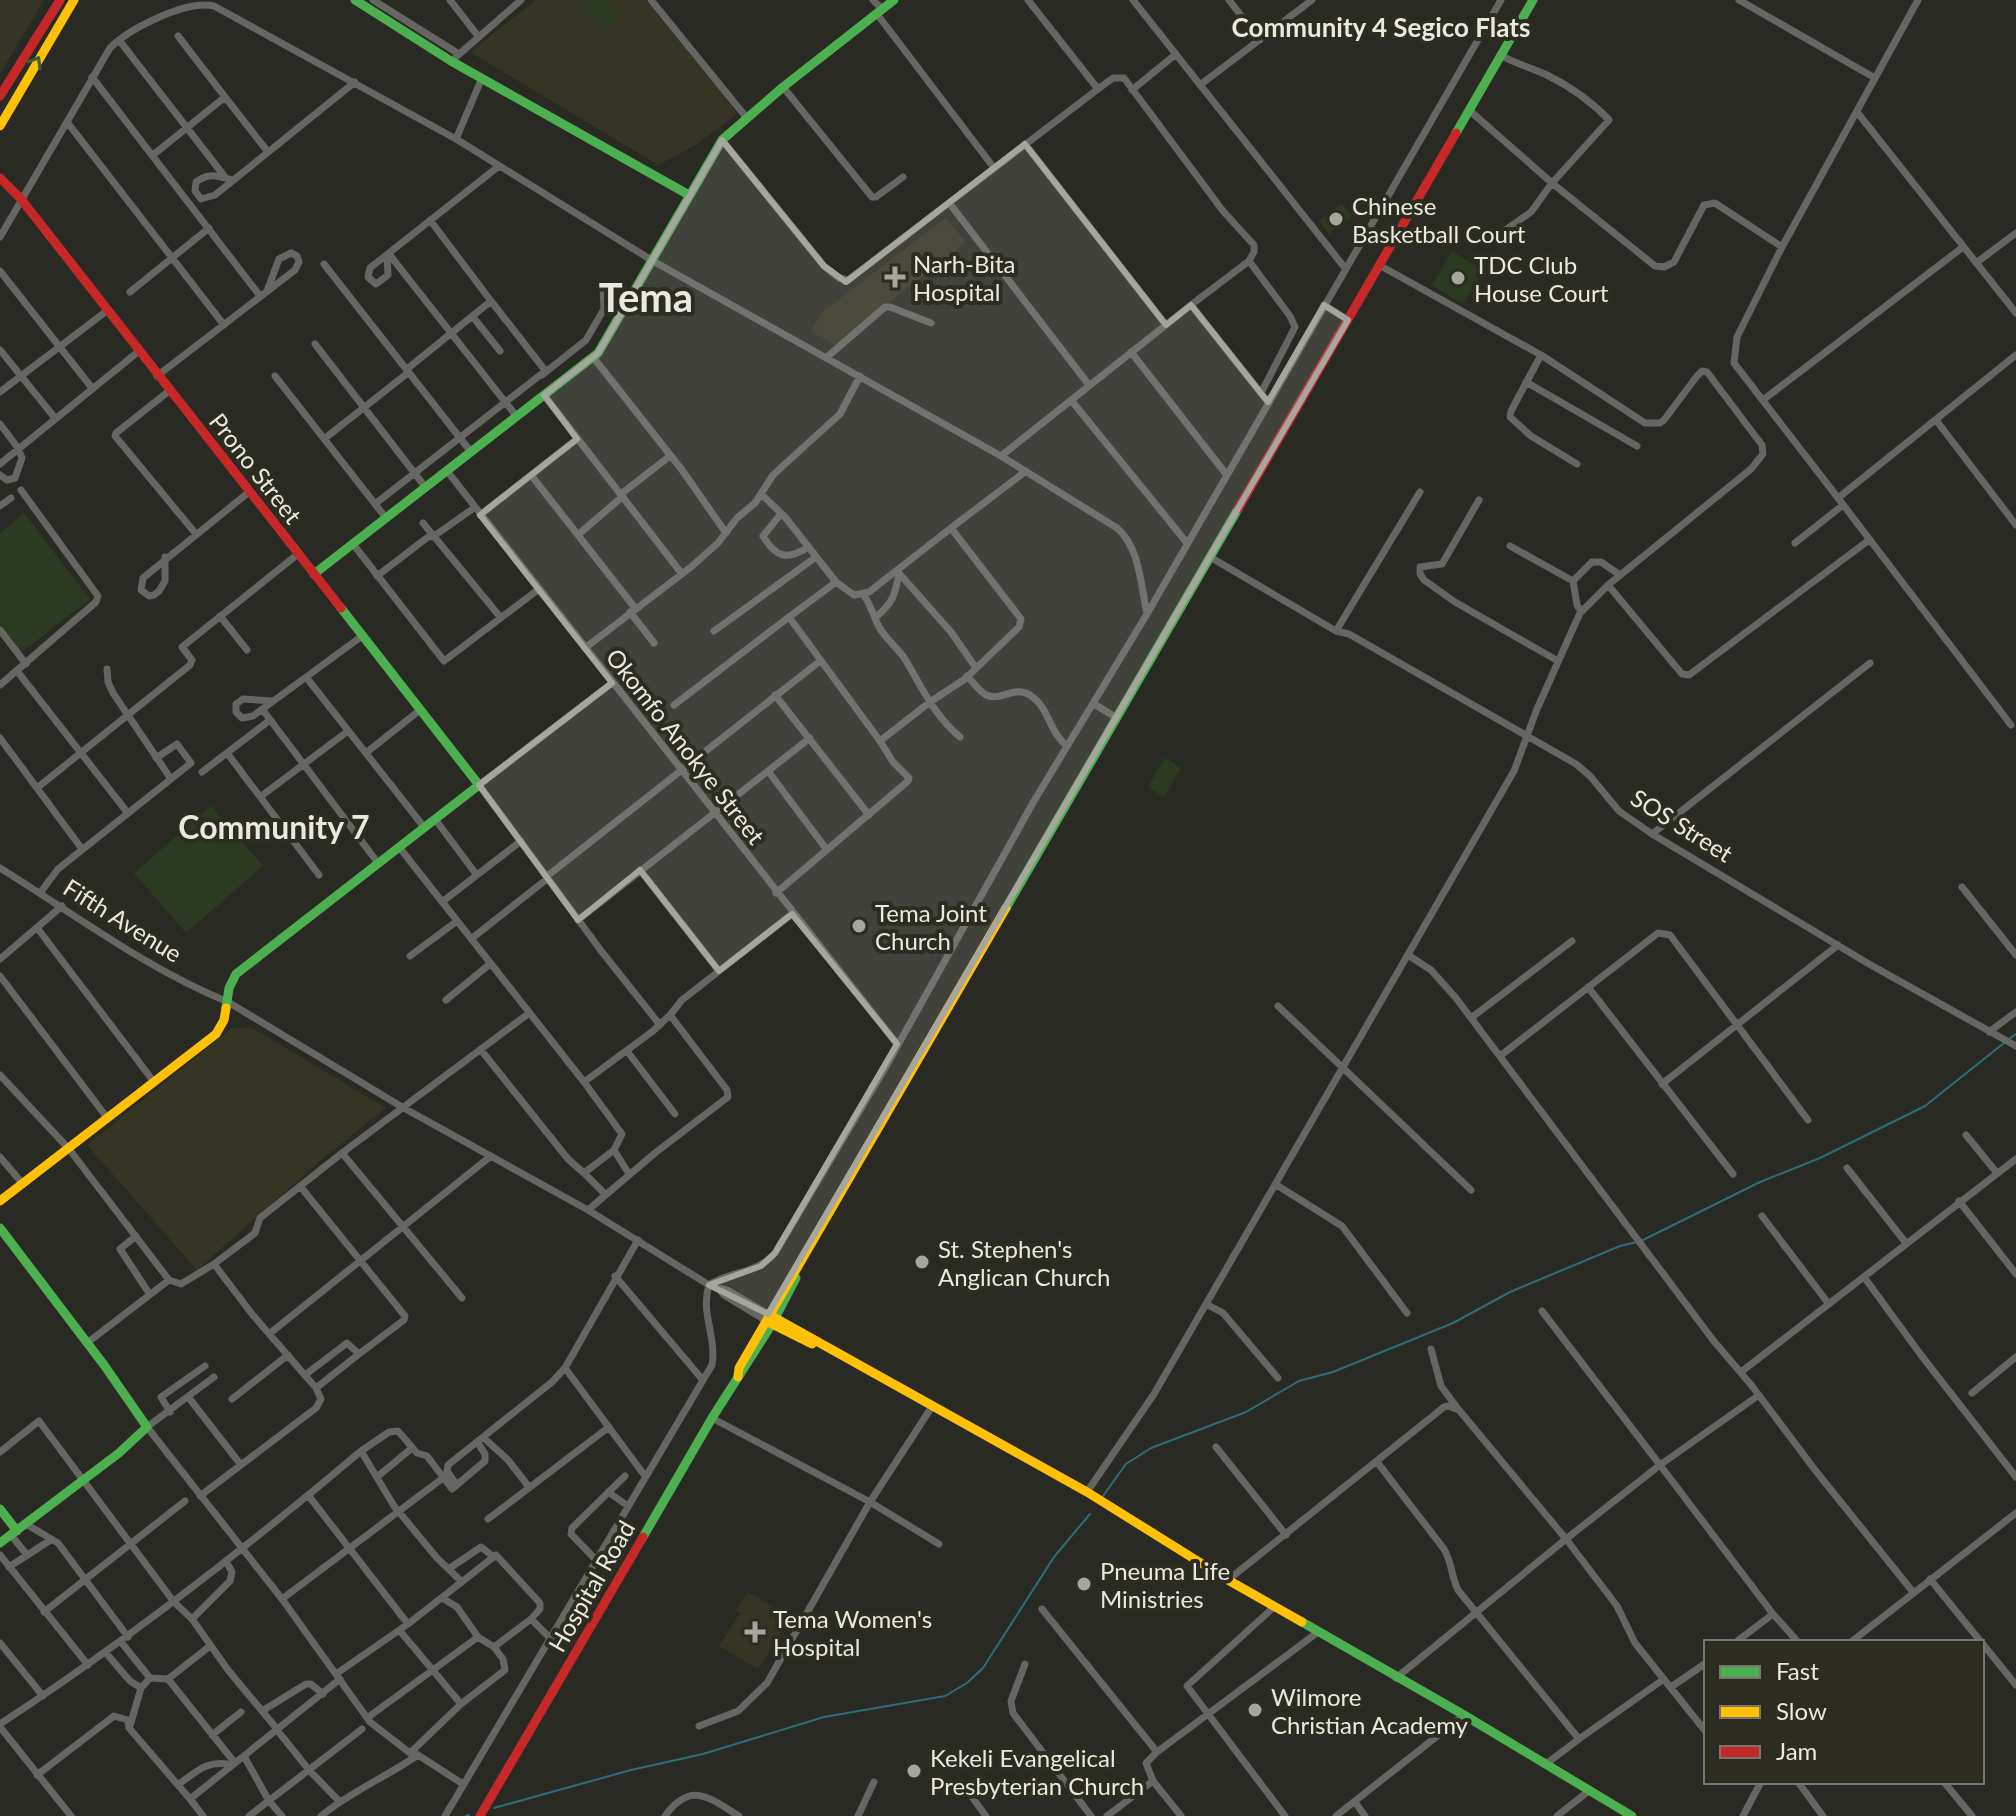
<svg xmlns="http://www.w3.org/2000/svg" width="2016" height="1816" font-family="Lato,sans-serif">
	<style>
		.built { fill: #363424 }
		.green { fill: #2c3a21 }
		.lines { fill: none; stroke-linecap: round; stroke-linejoin: round }
		.stream { stroke: #2d6d7b; stroke-width: 2 }
		.street { stroke: #666662; stroke-width: 7 }
		.fast { stroke: #4caf50; stroke-width: 9 }
		.slow { stroke: #ffc107; stroke-width: 9 }
		.jam { stroke: #c62828; stroke-width: 9 }
		.oneway { stroke: #396034 }
		.marked { fill: #a6a69f; fill-opacity: 0.2; stroke: #a6a69f; stroke-width: 6; stroke-linejoin: round }
		.poi-dot { fill: #a6a69f; stroke: #2d2c21; stroke-width: 3 }
		.labels { text-anchor: middle; dominant-baseline: central; stroke-width: 8; stroke-linejoin: round; paint-order: stroke }
		.poi-label { font-size: 24px; fill: #e9e8e1; stroke: #2d2c21; text-anchor: start }
		.street-label { font-size: 24px; fill: #e9e8e1; stroke: #2d2c21 }
		.neighbourhood-label { font-size: 26px; font-weight: bold; fill: #e9e8e1; stroke: #2d2c21 }
		.district-label { font-size: 32px; font-weight: bold; fill: #e9e8e1; stroke: #2d2c21 }
		.town-label { font-size: 40px; font-weight: bold; fill: #e9e8e1; stroke: #2d2c21 }
	</style>
	<rect width="100%" height="100%" fill="#2a2a24"/>
	<path class="built" d="M0 0H44L0 74Z
		M536 0H645L722 92 737 114 696 145 658 165 470 52Z
		M946 218 966 242 834 345 811 331 822 312Z
		M232 1028H252L386 1108 322 1159 197 1270 87 1145Z
		M748 1592 791 1617 758 1669 719 1646 740 1613 736 1611Z"/>
	<path class="green" d="M588 0H608L621 16 602 31 581 5Z
		M1342 203 1352 216 1329 234 1319 221Z
		M1452 251 1484 271 1463 304 1432 285Z
		M24 513 90 599 22 652 0 625V533Z
		M1165 758 1181 768 1164 797 1148 786Z
		M211 806 263 866 186 933 134 873Z"/>
	<g class="lines">
		<path class="stream" d="M2009 1039 2016 1034
			M1643 1240 1760 1182 1820 1158 1925 1106 2004 1043
			M1103 1496 1126 1464 1151 1448 1246 1412 1299 1381 1333 1372 1453 1323 1510 1292 1620 1246 1637 1242
			M494 1808 631 1770 703 1754 824 1717 945 1696 967 1683 983 1668 1054 1557 1090 1514
			M466 1816 469 1815"/>
		<path class="street" d="M373 0 459 54
			M450 0 478 36
			M651 0 746 117
			M873 0 882 9
			M1028 0 1098 89
			M1133 0 1345 268
			M1229 0 1260 40
			M1739 0 1875 78
			M1918 0 1782 247 1737 337 1734 363 1838 498 2016 355
			M877 14 994 168
			M119 40 225 177
			M456 57 521 0
			M92 77 260 296
			M1200 85 1312 0
			M783 87 872 197H876L903 177
			M1132 90 1176 54
			M225 97 268 152
			M1469 110 1552 183 1655 266 1664 267 1674 262 1704 205 1715 203 1782 247
			M1857 112 2016 313
			M67 122 224 325
			M456 139 482 78
			M722 140 824 266 839 278 848 280 1098 89 1113 78H1124L1223 211 1254 245V252L1249 261 1191 305 1268 402
			M1025 144 1166 325
			M153 155 225 97 178 36
			M232 180C218 176 209 172 196 182L195 191 201 199 215 195 355 82
			M950 204 1089 385
			M0 237 110 48C130 28 186 0 214 6L456 139 653 261 1001 456 1117 528C1140 547 1141 587 1147 614
			M1494 238 1531 212 1552 183 1609 120C1591 101 1571 87 1547 75 1532 68 1516 64 1500 55
			M389 254 517 417
			M387 256 388 275 376 284 368 277 370 268 499 166
			M1249 261 1290 316 1295 327 1261 393
			M1976 263 2016 233
			M324 264 471 452
			M1379 265 1541 355 1645 423H1660L1664 420 1697 376 1702 371 1707 372 1762 445 1763 454 1751 469 1608 585
			M0 271 92 388
			M130 292 209 228
			M1324 305 1348 320
			M473 317 500 351
			M315 344 426 488
			M0 350 55 418
			M1131 352 1226 474
			M1541 355 1511 411 1510 417 1531 436 1577 464
			M593 357 682 470 726 533
			M827 357 885 307H890L931 323
			M407 369 491 301 430 220
			M542 375 586 340 604 309 603 288
			M157 376 295 270 299 262 297 256 291 253 279 259 267 291
			M275 376 386 518
			M1526 382 1637 446
			M169 391 116 433 115 436 196 534
			M0 392 108 310
			M544 395 682 574
			M1071 400 1187 543
			M1763 400 1963 247
			M1936 420 2016 525
			M0 424 18 448 22 458 15 478 7 480 0 475
			M324 439 409 372
			M1001 456 1191 305
			M0 464 139 351
			M447 471 897 1044
			M531 475 635 608
			M621 494 670 456
			M761 494 785 517 836 582 854 595 869 592 951 528
			M1838 498 2011 725
			M1479 500 1442 564 1420 567V574L1424 580 1455 602 1558 661
			M375 504 544 372V369L491 301
			M0 506 11 498
			M480 515 577 439
			M780 515 763 536C776 558 787 560 807 548
			M423 523 501 618
			M579 534 623 496
			M1795 543 1843 505
			M353 544 444 661 539 589
			M1510 546 1573 581 1577 605 1581 611
			M165 557V581L159 591 154 595 149 596 141 590 143 578 249 492
			M1210 557 1336 631 1349 634 1576 764 1590 776 1619 811 1652 834 1869 964 2016 1046
			M897 571 951 632 976 668
			M377 576 428 537 434 536 474 508
			M1573 581 1592 562H1601L1620 575
			M836 582 789 617 880 741 930 702 965 679 1019 627 1021 619 951 528 1026 471
			M864 595C870 605 873 613 877 623 883 637 897 647 905 659 921 686 935 717 960 737
			M630 612 654 643
			M220 616 247 650
			M876 617C894 601 894 597 899 574
			M0 630 26 664
			M714 631 816 557
			M1336 631 1420 492
			M585 648 691 567 718 543 737 518 755 503 773 475 840 414 860 376
			M107 669 108 682 113 693 171 779
			M17 671 127 812
			M967 676C973 682 979 691 986 695 1000 702 1014 685 1030 695 1049 707 1049 732 1067 746
			M306 677 424 827
			M612 683 479 785 602 952 660 1025
			M0 685 96 602 98 596 21 490
			M775 695 869 815
			M273 701 243 699 236 704V712L242 718 253 716 362 636
			M1094 704 1117 718
			M674 705 789 617
			M262 709 378 863
			M0 738 82 849
			M367 752 420 710
			M227 753 319 875
			M768 771 827 850
			M202 772 270 720
			M37 788 190 665 192 660 182 647 298 554
			M260 797 348 731
			M435 819 476 874
			M1652 834 1870 663
			M399 847 584 1082 653 1031 670 1015
			M0 868C74 914 147 969 228 1002L402 1107 588 1210 709 1285 727 1290 768 1314
			M640 870 719 971
			M546 877 820 661
			M1962 887 2016 955
			M40 893 58 869 191 763 177 744 156 758
			M776 893 908 781 909 778 893 762 880 741
			M442 902 521 841
			M578 920 810 738
			M38 929 154 1082
			M471 939 547 879
			M1408 955 1431 970 1456 998 1713 1340 1752 1386 1815 1470 1913 1592
			M410 956 457 921
			M0 959 62 906
			M0 976 108 1119
			M1588 987 1733 1174
			M446 1000 490 964
			M1278 1006 1471 1190
			M1471 1018 1572 941
			M1989 1032 2016 1012
			M481 1050 568 1159 584 1173
			M627 1051 675 1114
			M1500 1056 1658 933 1670 935 1808 1120
			M0 1075 69 1149 169 1280 181 1284 214 1264 255 1233 260 1218 342 1153 528 1014
			M584 1082 622 1134 614 1150 584 1173 605 1194
			M1662 1084 1838 945
			M1966 1135 1997 1173
			M614 1150 629 1174
			M342 1153 462 1298
			M0 1157 23 1184
			M1847 1168 1906 1243
			M1275 1184 1342 1226 1407 1313
			M300 1186 405 1316 404 1320 359 1354
			M1959 1201 2016 1274
			M588 1210 655 1153 728 1097 727 1090 670 1015 682 1000 792 914
			M1762 1216 1828 1303
			M136 1236 120 1249 149 1293
			M615 1276 702 1379
			M1864 1277 1921 1355 2016 1477
			M720 1290 724 1295 765 1320
			M1206 1304 1223 1313 1278 1378
			M1542 1311 1660 1465 1566 1539 1617 1606 1635 1643 1706 1732
			M269 1334 491 1156
			M87 1343 169 1280
			M1431 1349 1441 1386 1458 1409
			M565 1368 645 1476
			M1741 1372 2016 1159
			M305 1375 347 1343 359 1354 316 1388
			M214 1377 147 1427 282 1599 370 1722 410 1753 418 1755 463 1784
			M1972 1393 2016 1357
			M1759 1395 1660 1465 1773 1614 1798 1642
			M189 1398 241 1465
			M232 1399 288 1355
			M170 1412 161 1397 205 1366
			M712 1418 870 1502 939 1544
			M484 1438 508 1460 529 1487
			M1216 1447 1286 1535
			M361 1451 394 1506 437 1558 462 1582
			M0 1452 39 1421 174 1602 192 1619 228 1670 277 1729
			M1377 1462 1444 1549C1452 1562 1451 1576 1458 1590L1579 1739 1546 1764
			M377 1477 412 1448
			M457 1485 447 1471 448 1465 552 1382 565 1368 638 1240
			M608 1492 628 1506
			M1087 1492 1154 1394 1514 771 1537 709 1580 613 1608 585 1682 674 1689 675 1869 540
			M308 1495 408 1624
			M200 1496 316 1408 321 1399 316 1388 252 1314 214 1264
			M488 1519 609 1427
			M26 1524 58 1543 128 1637
			M11 1535 27 1555
			M0 1555 88 1665
			M597 1561 571 1534 572 1528 625 1476
			M9 1567 49 1541
			M450 1568 481 1547 494 1557
			M1930 1579 1981 1642
			M1228 1580 1444 1407 1448 1406 1459 1410 1566 1539 1396 1678
			M442 1598 457 1607 478 1637 494 1647 503 1659 505 1670 461 1704
			M282 1599 443 1478
			M1274 1607 1187 1686 1285 1816
			M1042 1609 1157 1752 1146 1763 1153 1781 1181 1816
			M44 1612 185 1501
			M192 1619 230 1581 232 1572 227 1563
			M402 1628 400 1631 461 1704 410 1753
			M121 1642 150 1678 168 1679 235 1763
			M1736 1642 1773 1614
			M1851 1642 2016 1513
			M0 1643 43 1696
			M1982 1643 2016 1685
			M494 1647 531 1619 551 1639
			M106 1653 130 1681 141 1688 150 1678
			M1025 1664 1011 1701 1013 1713 1091 1816
			M336 1674 408 1624 496 1555 540 1603V1609L531 1619
			M168 1679 210 1646
			M1671 1687 1706 1663
			M262 1711 306 1684H311L323 1694
			M367 1718 478 1637
			M0 1724C127 1641 245 1549 361 1451L389 1432 398 1431 417 1453 427 1456 452 1489 485 1461V1454L478 1443
			M130 1726 141 1688
			M699 1726 738 1711 767 1683 870 1502 933 1405
			M0 1727 71 1816
			M277 1730 309 1770 339 1801
			M212 1735 241 1712
			M1579 1739 1664 1679
			M1157 1752 1318 1632
			M244 1756 269 1801 282 1816
			M37 1775 114 1716 128 1720 129 1728 190 1799 340 1679
			M1798 1782 1823 1816
			M1944 1782 1972 1816
			M179 1784C197 1771 209 1759 232 1765
			M963 1785 986 1816
			M190 1799 203 1816
			M1355 1802 1365 1816
			M249 1816 362 1729
			M321 1816C352 1791 386 1777 418 1755
			M445 1816 712 1365C717 1337 700 1313 709 1285 730 1271 757 1274 775 1253L884 1070 1034 801 1147 614 1501 0
			M665 1816C691 1780 709 1798 739 1816
			M858 1816 874 1782
			M1107 1816 1153 1781
			M1336 1816 1464 1715
			M1557 1816 1590 1790
			M1743 1816 1761 1782"/>
		<path class="fast" d="M355 0 451 61 689 195
			M1456 133 1533 0
			M314 574 598 353 722 140 783 87 894 0
			M1006 908 1238 509
			M226 1008 229 988 236 974 479 785 341 608
			M0 1228 104 1365 147 1427 119 1453 0 1543
			M0 1509 17 1531
			M643 1537 712 1418 772 1324 796 1278
			M1302 1622 1464 1715 1632 1816"/>
		<path class="slow" d="M0 126 74 0
			M0 1201 216 1034 224 1020 226 1008
			M768 1314 1087 1492 1228 1580 1302 1622
			M768 1322 812 1344
			M738 1377 739 1368 1006 908"/>
		<path class="jam" d="M0 96 60 0
			M0 178 21 199 341 608
			M1238 509 1456 133
			M480 1816 643 1537"/>
	</g>
	<defs><path id="oneway-chevron" d="M-2-3.5L2.5 0L-2 3.5" fill="none" stroke-width="1.6" stroke-linecap="round" stroke-linejoin="round" transform="scale(2)"/></defs>
	<use class="oneway" href="#oneway-chevron" transform="translate(36 62) rotate(-60)"/>
	<path class="marked" d="M722 140 824 266 846 282 1025 144 1166 325 1191 305 1268 402 1324 305 1348 320 768 1314 709 1285 761 1266 775 1253 897 1044 792 914 719 971 640 870 578 920 479 785 612 683 480 515 577 439 544 395 598 353Z"/>
	<g class="poi-dot">
		<circle cx="1336" cy="219" r="8"/>
		<path d="M891 265h8v8h8v8h-8v8h-8v-8h-8v-8h8z"/>
		<circle cx="1458" cy="278" r="8"/>
		<circle cx="859" cy="926" r="8"/>
		<circle cx="922" cy="1262" r="8"/>
		<circle cx="1084" cy="1584" r="8"/>
		<path d="M751 1620h8v8h8v8h-8v8h-8v-8h-8v-8h8z"/>
		<circle cx="1255" cy="1710" r="8"/>
		<circle cx="914" cy="1771" r="8"/>
	</g>
	<g class="labels">
		<g class="poi-label">
			<text x="1352" y="205">Chinese<tspan x="1352" dy="28">Basketball Court</tspan></text>
			<text x="913" y="263">Narh-Bita<tspan x="913" dy="28">Hospital</tspan></text>
			<text x="1474" y="264">TDC Club<tspan x="1474" dy="28">House Court</tspan></text>
			<text x="875" y="912">Tema Joint<tspan x="875" dy="28">Church</tspan></text>
			<text x="938" y="1248">St. Stephen's<tspan x="938" dy="28">Anglican Church</tspan></text>
			<text x="1100" y="1570">Pneuma Life<tspan x="1100" dy="28">Ministries</tspan></text>
			<text x="773" y="1618">Tema Women's<tspan x="773" dy="28">Hospital</tspan></text>
			<text x="1271" y="1696">Wilmore<tspan x="1271" dy="28">Christian Academy</tspan></text>
			<text x="930" y="1757">Kekeli Evangelical<tspan x="930" dy="28">Presbyterian Church</tspan></text>
		</g>
		<g class="street-label">
			<text transform="translate(256 468) rotate(52)">Prono Street</text>
			<text transform="translate(686 746) rotate(52)">Okomfo Anokye Street</text>
			<text transform="translate(1682 825) rotate(32)">SOS Street</text>
			<text transform="translate(123 920) rotate(32)">Fifth Avenue</text>
			<text transform="translate(591 1586) rotate(-60)">Hospital Road</text>
		</g>
		<g class="neighbourhood-label">
			<text x="1381" y="27">Community 4 Segico Flats</text>
		</g>
		<g class="district-label">
			<text x="274" y="826">Community 7</text>
		</g>
		<g class="town-label">
			<text x="646" y="297">Tema</text>
		</g>
	</g>
	<rect x="1704" y="1640" width="280" height="144" fill="#2d2c21" stroke="#78776e" stroke-width="2"/>
	<rect x="1720" y="1666" width="40" height="12" fill="#4caf50" stroke="#78776e" stroke-width="2"/>
	<text x="1776" y="1680" font-size="24" fill="#e9e8e1">Fast</text>
	<rect x="1720" y="1706" width="40" height="12" fill="#ffc107" stroke="#78776e" stroke-width="2"/>
	<text x="1776" y="1720" font-size="24" fill="#e9e8e1">Slow</text>
	<rect x="1720" y="1746" width="40" height="12" fill="#c62828" stroke="#78776e" stroke-width="2"/>
	<text x="1776" y="1760" font-size="24" fill="#e9e8e1">Jam</text>
</svg>
